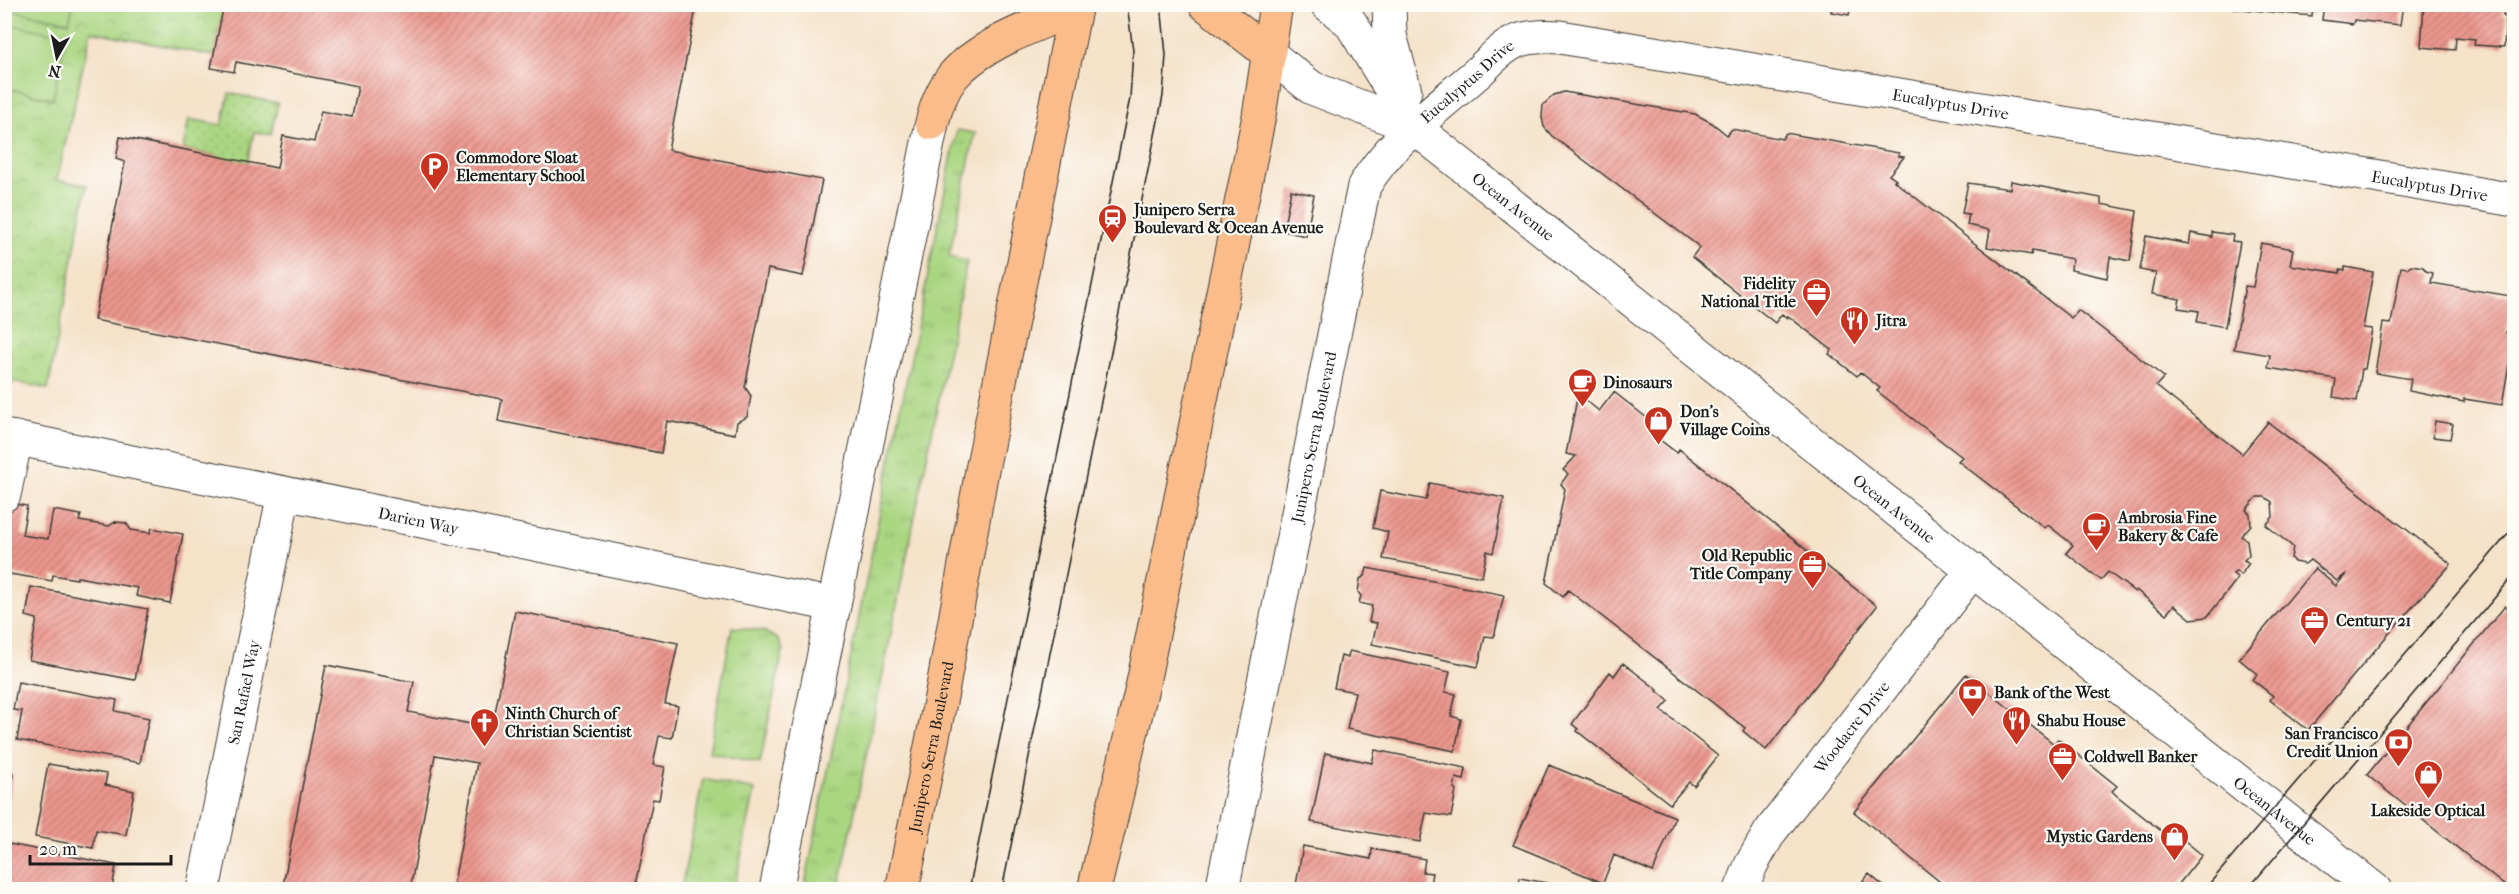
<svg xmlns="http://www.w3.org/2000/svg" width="2519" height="894" font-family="'IM FELL French Canon',serif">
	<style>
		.grass { fill: url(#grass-tufts); stroke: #63794f; stroke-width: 1.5 }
		.park { fill: url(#park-crowns); stroke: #63794f; stroke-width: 1.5 }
		.garden { fill: url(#garden-dots); stroke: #63794f; stroke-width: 1.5 }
		.pitch { fill: #aad682; stroke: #63794f; stroke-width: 1.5 }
		.building { fill: url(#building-hatch) }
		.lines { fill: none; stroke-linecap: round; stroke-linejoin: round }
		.minor-casing { stroke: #3d3a36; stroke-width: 35 }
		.major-casing { stroke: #3d3a36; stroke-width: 35 }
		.minor { stroke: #fff; stroke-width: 33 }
		.major { stroke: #fabc8b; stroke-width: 33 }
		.tram { stroke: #1c1c1c; stroke-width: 1.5 }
		.labels { text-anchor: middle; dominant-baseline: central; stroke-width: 4.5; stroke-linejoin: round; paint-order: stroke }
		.street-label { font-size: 16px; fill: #1c1c1c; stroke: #fdfcf7 }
		.poi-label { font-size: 16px; font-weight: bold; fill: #1c1c1c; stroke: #fdfcf7; text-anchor: start }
	</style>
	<defs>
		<pattern id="grass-tufts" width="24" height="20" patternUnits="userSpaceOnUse" patternTransform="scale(1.5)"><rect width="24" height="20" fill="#aad682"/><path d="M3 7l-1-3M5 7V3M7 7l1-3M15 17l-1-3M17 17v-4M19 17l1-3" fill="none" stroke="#92b770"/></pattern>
		<pattern id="park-crowns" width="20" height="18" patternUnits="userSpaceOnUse" patternTransform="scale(1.5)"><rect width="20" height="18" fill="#aad682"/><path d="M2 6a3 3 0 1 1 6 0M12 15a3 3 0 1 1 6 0" fill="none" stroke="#92b770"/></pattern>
		<pattern id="garden-dots" width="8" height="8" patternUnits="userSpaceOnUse" patternTransform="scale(1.5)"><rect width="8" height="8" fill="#aad682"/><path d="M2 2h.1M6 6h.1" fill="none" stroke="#92b770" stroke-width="1.8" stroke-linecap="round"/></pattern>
		<pattern id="building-hatch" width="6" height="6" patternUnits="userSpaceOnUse" patternTransform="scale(1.5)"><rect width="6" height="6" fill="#ec978e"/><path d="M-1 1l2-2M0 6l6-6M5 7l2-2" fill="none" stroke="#be7a73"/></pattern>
	</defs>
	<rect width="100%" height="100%" fill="#fdfcf7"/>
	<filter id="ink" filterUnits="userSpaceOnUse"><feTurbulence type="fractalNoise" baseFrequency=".0167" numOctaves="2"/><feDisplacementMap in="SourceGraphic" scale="12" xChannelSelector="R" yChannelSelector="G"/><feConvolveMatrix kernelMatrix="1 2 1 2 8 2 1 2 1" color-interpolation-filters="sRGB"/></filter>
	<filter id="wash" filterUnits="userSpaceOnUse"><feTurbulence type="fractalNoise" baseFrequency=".008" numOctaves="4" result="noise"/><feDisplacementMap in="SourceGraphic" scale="24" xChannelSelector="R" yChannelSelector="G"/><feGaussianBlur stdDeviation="1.35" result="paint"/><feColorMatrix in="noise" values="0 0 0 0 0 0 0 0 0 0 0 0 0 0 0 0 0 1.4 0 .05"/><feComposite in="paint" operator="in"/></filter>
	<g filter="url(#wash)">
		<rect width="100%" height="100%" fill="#f5e2c9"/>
		<path class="grass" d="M957 130 975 133 949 257 967 261 839 889H804Z
			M732 627 763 631 778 639 783 650 760 763 709 752Z
			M703 779 755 790 734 889H681Z"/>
		<path class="park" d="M4 5H224L214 56 91 31 57 180 87 185 48 389 5 380Z"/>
		<path class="garden" d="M229 93 278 103 271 135 254 132 248 163 183 149 189 119 222 125Z"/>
		<path class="pitch" d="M7 5V4L73 5 69 22 6 9Z
			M5 23 66 36 53 99 5 88Z"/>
		<g id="blocks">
			<path class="building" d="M224 4H697L668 150 822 180 803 276 768 269 745 387 751 396 747 417 737 422 735 434 667 421 661 453 498 421 502 399 94 320 125 162 116 159 120 137 277 168 283 136 314 142 321 111 352 117 358 86 236 62 234 72 211 68Z
				M1833 4H1851L1849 15 1831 12Z
				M2234 4H2313L2312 16 2233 8Z
				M2324 4H2403L2400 25 2354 20 2353 24 2322 20Z
				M2424 4H2504L2503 16 2506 17 2504 47 2474 45 2475 39 2456 37 2455 50 2421 47Z
				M1564 92 1695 114 1712 123 1727 135 1732 129 1782 139 1786 133 1899 153 1898 156 1904 157 1889 175 1896 180 1894 181 2071 318 2078 310 2164 377 2156 386 2242 454 2268 422 2451 564 2391 631 2308 730 2270 700 2273 696 2253 680 2257 674 2239 659 2315 568 2336 586 2347 573 2337 581 2310 560 2305 564 2294 562 2291 558 2293 547 2266 525 2273 517 2272 502 2265 497H2257L2246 510 2250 514 2251 525 2241 536 2247 540 2249 555 2244 560 2249 563 2241 575 2236 571 2233 574 2238 578 2207 617 2191 619 2174 605 2166 614 2136 590 2135 592 2108 572 2101 580 2066 553 2073 545 2048 525 2045 528 1958 461 1962 457 1877 391 1880 388 1860 372 1857 376 1829 354 1832 350 1788 316 1787 318 1782 314 1775 323 1692 257 1699 248 1697 245 1552 136 1544 127 1542 117 1543 105 1554 95Z
				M2011 181 2101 198V204L2137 211 2130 261 2110 257 2107 278 2071 270 2072 259 2032 251 2031 255 1987 247 1990 230 1967 225 1969 214 1962 213 1968 183 2010 189Z
				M1291 190 1314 195 1306 236 1283 231Z
				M2212 232 2233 235 2232 241 2240 242 2225 327 2197 322 2199 311 2178 308 2180 299 2152 294 2156 273 2140 270 2146 236 2189 244 2191 233 2212 237Z
				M2261 243 2293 249 2290 265 2340 273V269L2345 270V267L2373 272 2363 328 2372 329 2365 369H2362L2357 401 2333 397 2336 379 2268 368 2270 355 2234 349 2245 286 2253 287Z
				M2411 265 2423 267 2426 271 2433 273 2431 283 2511 296 2506 333 2514 335 2502 405 2464 399V402L2409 391 2411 379 2375 373 2383 323 2391 324 2401 267 2407 268Z
				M1614 392 1661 429 1655 436 1677 453 1679 449 1877 606 1766 750 1743 731 1745 728 1568 590 1563 597 1546 583 1565 489 1561 484 1568 474 1563 470 1576 456 1566 454 1578 394 1599 411Z
				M2435 421 2453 424 2450 439 2433 437Z
				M1430 483 1504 498 1493 553 1487 551 1482 577 1383 559 1388 532 1373 528 1380 491 1426 500Z
				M4 502 27 506 22 535 48 539 53 510 81 515 79 521 109 526 115 522 126 523 131 530 150 533 152 528 183 534 170 603 136 596 138 588 77 577V579L53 575 52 581 4 573Z
				M1367 568 1504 595 1494 637 1485 636 1478 667 1372 644 1377 623 1369 622 1372 606 1359 603 1361 596 1358 592 1360 579 1365 576Z
				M31 587 148 609 135 680 29 660 37 619 26 616Z
				M2505 606 2514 614V890H2510L2367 775Z
				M515 611 678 643 665 704 678 706 672 738 659 736 653 765 665 767 659 800 653 799 635 890H468L453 887 477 763 435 755 410 890H282L326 665 414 682 408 712 492 728Z
				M1349 651 1450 672 1445 692 1456 694 1451 716 1461 719 1455 751 1347 729 1355 692 1334 688 1341 656 1348 658Z
				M1623 663 1658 690 1657 691 1669 701 1661 710 1718 756 1694 786 1689 782 1670 804 1577 731 1578 729 1572 724 1610 672 1614 676Z
				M1966 674 2054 744 2058 739 2117 786 2112 791 2116 795 2174 841 2179 836 2202 855 2174 890H1950L1854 812Z
				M18 682 117 700 115 711 149 718 140 763 17 740 22 711 13 710Z
				M1375 750 1466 768 1464 780 1456 778 1454 788 1456 790 1451 817 1426 813 1420 842 1311 822 1325 753 1372 763Z
				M48 764 107 774 105 785 134 791 126 835 96 830 93 848 35 837Z
				M1549 765 1675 817 1653 872 1614 855 1603 883 1513 845Z
				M4 772 13 774 7 810 4 809Z
				M4 843 116 865 112 890H4Z
				M1303 846 1371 859 1372 849 1425 859 1423 872 1432 873 1429 890H1309L1310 887 1296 885Z
				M1869 874 1888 890H1856Z
				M1520 878 1574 888V890H1518Z"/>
		</g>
	</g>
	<g filter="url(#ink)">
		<use href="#blocks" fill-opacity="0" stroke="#3d3a36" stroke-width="1.5"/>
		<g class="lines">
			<defs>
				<g id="minor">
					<path d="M1327 4 1350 22 1415 128"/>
					<path d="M1389 4 1390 35 1405 91"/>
					<path id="s1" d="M1269 54 1312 88 1415 128 2375 890"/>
					<path id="s2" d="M4 436 834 605"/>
					<path d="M4 495 16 438"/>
					<path id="s3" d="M203 890 284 493"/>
					<path d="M776 890 932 123"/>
					<path id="s4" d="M1222 890 1364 186C1391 141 1436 109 1475 75 1488 64 1499 49 1515 42 1529 36 1545 36 1560 37L2514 200"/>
					<path id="s5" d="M1741 890 1751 865 1770 832 1973 570"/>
				</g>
				<g id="major">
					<path d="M1205 4 1269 54"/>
					<path d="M932 123C936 106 942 90 953 76 980 44 1037 25 1075 8"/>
					<path id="s6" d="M902 890 943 687 982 470 1076 4"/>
					<path d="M1094 890 1142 688 1259 116 1276 4"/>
				</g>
			</defs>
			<use href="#minor" class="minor-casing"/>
			<use href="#major" class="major-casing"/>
			<use href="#minor" class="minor"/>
			<use href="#major" class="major"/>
			<path class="tram" d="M969 890 1130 98 1133 51 1127 4
				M1002 890 1163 96 1166 55 1161 4
				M2204 890 2514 527
				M2247 890 2514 575"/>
		</g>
	</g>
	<defs>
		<symbol id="parking-pin" viewBox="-11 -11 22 30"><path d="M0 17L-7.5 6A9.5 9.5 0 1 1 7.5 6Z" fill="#c8321e" stroke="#fdfcf7"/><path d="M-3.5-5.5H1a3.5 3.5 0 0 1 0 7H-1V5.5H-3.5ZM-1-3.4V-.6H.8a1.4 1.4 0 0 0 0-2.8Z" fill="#fff"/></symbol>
		<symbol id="station-pin" viewBox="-11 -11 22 30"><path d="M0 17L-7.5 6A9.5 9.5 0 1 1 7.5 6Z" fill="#c8321e" stroke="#fdfcf7"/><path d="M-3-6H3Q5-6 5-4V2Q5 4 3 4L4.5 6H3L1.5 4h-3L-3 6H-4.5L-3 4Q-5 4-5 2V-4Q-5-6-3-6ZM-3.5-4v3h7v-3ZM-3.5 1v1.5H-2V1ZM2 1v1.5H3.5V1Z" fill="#fff"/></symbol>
		<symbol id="office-pin" viewBox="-11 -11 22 30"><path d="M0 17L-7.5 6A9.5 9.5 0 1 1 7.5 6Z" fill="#c8321e" stroke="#fdfcf7"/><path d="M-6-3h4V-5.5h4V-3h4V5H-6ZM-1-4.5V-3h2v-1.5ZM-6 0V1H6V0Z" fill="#fff"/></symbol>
		<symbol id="restaurant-pin" viewBox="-11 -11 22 30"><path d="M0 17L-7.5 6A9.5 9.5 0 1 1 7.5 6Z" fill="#c8321e" stroke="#fdfcf7"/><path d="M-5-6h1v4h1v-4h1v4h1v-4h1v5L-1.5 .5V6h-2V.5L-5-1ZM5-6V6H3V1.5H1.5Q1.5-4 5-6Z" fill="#fff"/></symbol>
		<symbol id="cafe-pin" viewBox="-11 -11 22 30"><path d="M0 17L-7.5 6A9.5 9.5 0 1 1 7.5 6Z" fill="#c8321e" stroke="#fdfcf7"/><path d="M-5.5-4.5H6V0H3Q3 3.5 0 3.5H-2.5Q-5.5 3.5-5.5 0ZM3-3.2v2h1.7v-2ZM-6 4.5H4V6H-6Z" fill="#fff"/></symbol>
		<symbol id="shop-pin" viewBox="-11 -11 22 30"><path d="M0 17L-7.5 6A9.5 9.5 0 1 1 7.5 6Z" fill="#c8321e" stroke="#fdfcf7"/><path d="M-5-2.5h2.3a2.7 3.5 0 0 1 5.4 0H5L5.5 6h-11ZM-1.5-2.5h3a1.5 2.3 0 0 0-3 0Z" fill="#fff"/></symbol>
		<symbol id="bank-pin" viewBox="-11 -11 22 30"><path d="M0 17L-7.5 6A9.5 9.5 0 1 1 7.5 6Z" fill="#c8321e" stroke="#fdfcf7"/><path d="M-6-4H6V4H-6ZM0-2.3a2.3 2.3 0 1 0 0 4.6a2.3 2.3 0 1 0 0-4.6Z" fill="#fff"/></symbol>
		<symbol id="church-pin" viewBox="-11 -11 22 30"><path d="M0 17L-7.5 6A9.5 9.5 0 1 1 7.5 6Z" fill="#c8321e" stroke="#fdfcf7"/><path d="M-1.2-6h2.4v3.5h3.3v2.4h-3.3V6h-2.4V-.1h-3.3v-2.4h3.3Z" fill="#fff"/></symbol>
	</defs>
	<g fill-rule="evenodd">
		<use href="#parking-pin" x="418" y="150" width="33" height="45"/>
		<use href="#station-pin" x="1096" y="202" width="33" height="45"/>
		<use href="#office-pin" x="1800" y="276" width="33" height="45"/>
		<use href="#restaurant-pin" x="1838" y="304" width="33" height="45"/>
		<use href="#cafe-pin" x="1566" y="366" width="33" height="45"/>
		<use href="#shop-pin" x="1642" y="404" width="33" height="45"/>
		<use href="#cafe-pin" x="2080" y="510" width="33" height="45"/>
		<use href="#office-pin" x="1796" y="548" width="33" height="45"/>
		<use href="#office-pin" x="2298" y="604" width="33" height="45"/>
		<use href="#bank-pin" x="1956" y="676" width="33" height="45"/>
		<use href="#restaurant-pin" x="2000" y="704" width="33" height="45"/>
		<use href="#church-pin" x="468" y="706" width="33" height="45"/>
		<use href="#bank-pin" x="2382" y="726" width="33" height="45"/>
		<use href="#office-pin" x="2046" y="740" width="33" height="45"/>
		<use href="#shop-pin" x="2412" y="758" width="33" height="45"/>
		<use href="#shop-pin" x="2158" y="820" width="33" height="45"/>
	</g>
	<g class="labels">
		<g class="street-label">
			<text stroke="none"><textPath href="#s4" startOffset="866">Eucalyptus Drive</textPath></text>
			<text stroke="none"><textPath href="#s4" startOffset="1370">Eucalyptus Drive</textPath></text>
			<text stroke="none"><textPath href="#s4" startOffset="1856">Eucalyptus Drive</textPath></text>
			<text stroke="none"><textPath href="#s1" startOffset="291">Ocean Avenue</textPath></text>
			<text stroke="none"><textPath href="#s4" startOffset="462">Junipero Serra Boulevard</textPath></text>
			<text stroke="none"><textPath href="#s1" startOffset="777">Ocean Avenue</textPath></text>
			<text stroke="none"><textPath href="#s2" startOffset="423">Darien Way</textPath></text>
			<text stroke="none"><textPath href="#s3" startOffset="202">San Rafael Way</textPath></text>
			<text stroke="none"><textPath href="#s5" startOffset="198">Woodacre Drive</textPath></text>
			<text stroke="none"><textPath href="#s6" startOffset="146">Junipero Serra Boulevard</textPath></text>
			<text stroke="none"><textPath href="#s1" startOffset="1263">Ocean Avenue</textPath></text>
		</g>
		<g class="poi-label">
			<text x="456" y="157">Commodore Sloat<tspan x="456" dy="18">Elementary School</tspan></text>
			<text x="1134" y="209">Junipero Serra<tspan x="1134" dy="18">Boulevard &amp; Ocean Avenue</tspan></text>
			<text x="1796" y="283" text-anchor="end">Fidelity<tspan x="1796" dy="18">National Title</tspan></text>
			<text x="1876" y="320">Jitra</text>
			<text x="1603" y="382">Dinosaurs</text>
			<text x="1680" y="411">Don's<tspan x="1680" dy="18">Village Coins</tspan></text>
			<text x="2118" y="517">Ambrosia Fine<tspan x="2118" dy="18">Bakery &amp; Cafe</tspan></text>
			<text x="1792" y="555" text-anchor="end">Old Republic<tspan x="1792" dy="18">Title Company</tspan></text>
			<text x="2336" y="620">Century 21</text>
			<text x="1994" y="692">Bank of the West</text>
			<text x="505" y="713">Ninth Church of<tspan x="505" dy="18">Christian Scientist</tspan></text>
			<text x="2037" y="720">Shabu House</text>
			<text x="2378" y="733" text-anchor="end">San Francisco<tspan x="2378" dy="18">Credit Union</tspan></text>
			<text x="2084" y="756">Coldwell Banker</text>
			<text x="2428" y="810" text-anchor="middle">Lakeside Optical</text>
			<text x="2153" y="836" text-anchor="end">Mystic Gardens</text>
		</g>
	</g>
	<rect width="2519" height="894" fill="none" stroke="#fdfcf7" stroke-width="24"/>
	<g transform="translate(57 57) rotate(189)" stroke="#fdfcf7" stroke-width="4.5" paint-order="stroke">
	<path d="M0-4.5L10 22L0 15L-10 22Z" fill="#1c1c1c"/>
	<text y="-9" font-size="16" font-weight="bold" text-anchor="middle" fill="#1c1c1c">N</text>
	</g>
	<path d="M30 855v9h141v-9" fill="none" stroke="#1c1c1c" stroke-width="3"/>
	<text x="39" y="855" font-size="18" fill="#1c1c1c" stroke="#fdfcf7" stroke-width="4.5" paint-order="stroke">20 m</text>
</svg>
